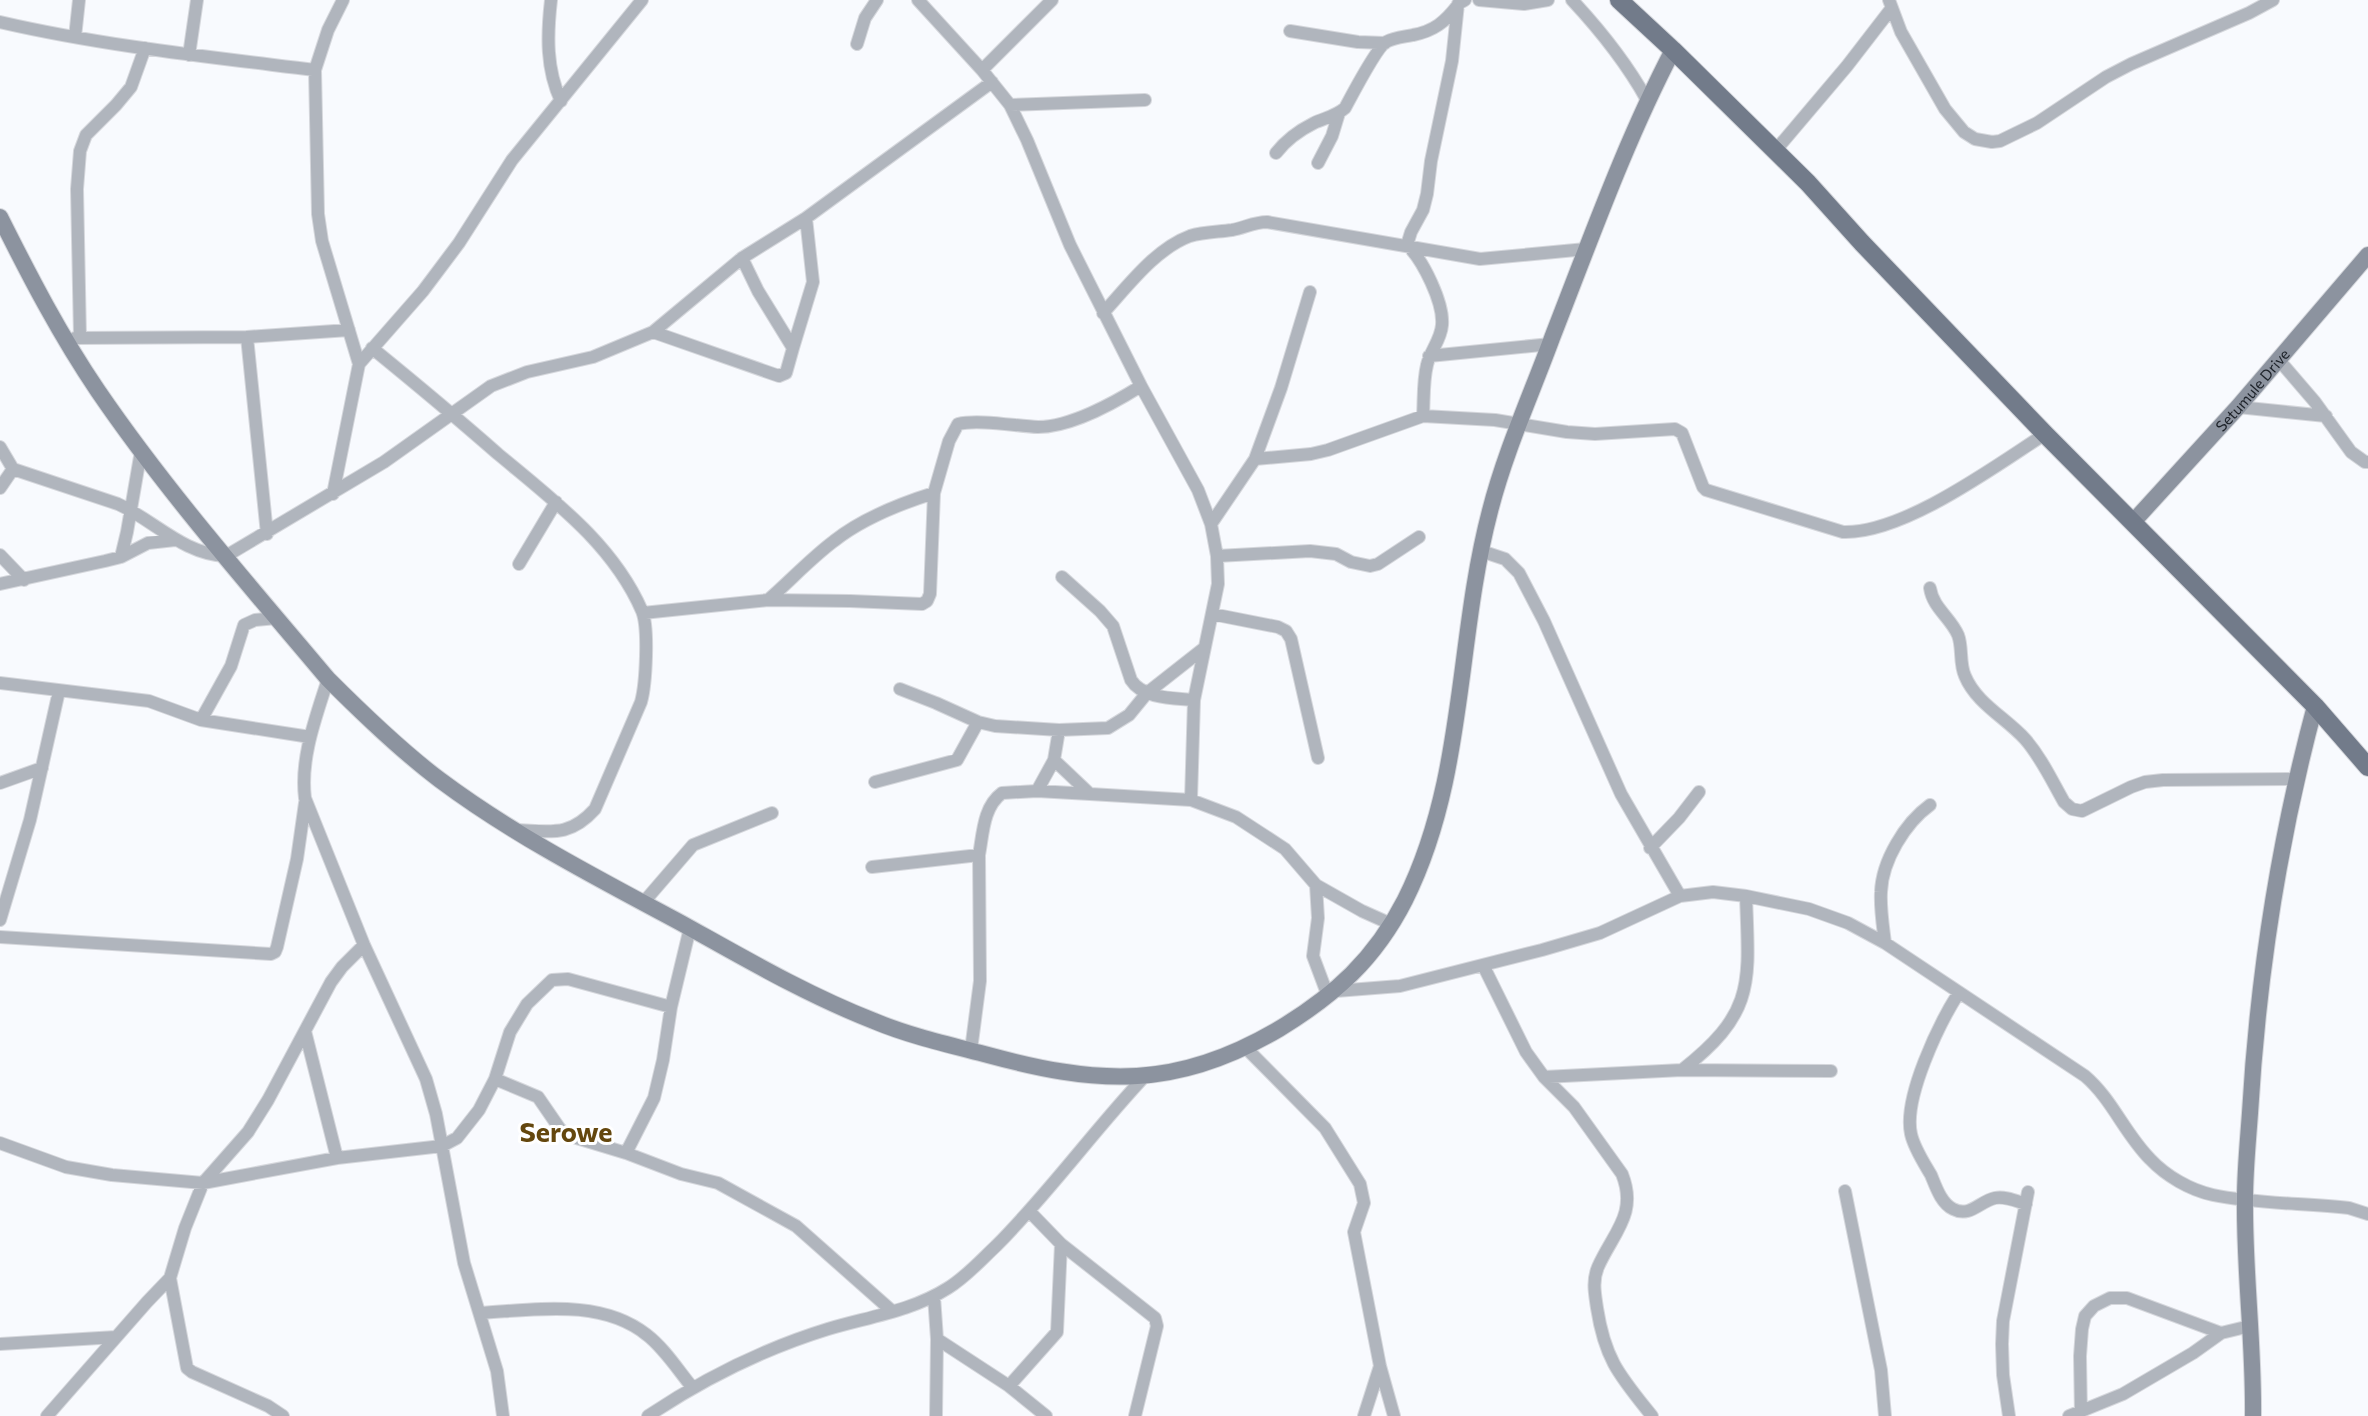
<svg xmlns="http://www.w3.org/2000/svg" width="2368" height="1416" font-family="Commissioner,sans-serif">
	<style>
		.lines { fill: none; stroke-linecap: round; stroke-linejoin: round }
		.street-casing { stroke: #d5d7dc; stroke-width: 14 }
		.secondary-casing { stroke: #d5d7dc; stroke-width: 18 }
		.primary-casing { stroke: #d5d7dc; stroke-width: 20 }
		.street { stroke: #b0b5bd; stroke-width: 12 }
		.secondary { stroke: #8c939f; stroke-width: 16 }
		.primary { stroke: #727b8a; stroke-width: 18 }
		.labels { text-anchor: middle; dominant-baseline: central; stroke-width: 6; stroke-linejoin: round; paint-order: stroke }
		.street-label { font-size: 15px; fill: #1c2128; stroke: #fff }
		.town-label { font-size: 27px; font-weight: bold; fill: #64470e; stroke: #fff }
	</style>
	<rect width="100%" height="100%" fill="#f8fafe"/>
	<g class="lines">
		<defs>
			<path id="street" d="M343 0 328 30 315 70 318 214 322 241 359 364
				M551 0C547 35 546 69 561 101
				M918 0 982 70 1010 105 1027 140 1070 245 1141 386 1198 490 1211 524 1217 556 1218 584 1194 700 1191 800
				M1479 0 1524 4 1548 0
				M1572 0C1600 30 1627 64 1647 100
				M1889 0 1901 32 1945 109 1964 132 1975 139 1992 142 2000 141 2037 123 2106 77 2131 64 2249 13 2273 0
				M0 22C104 46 210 57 315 70
				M1290 31 1358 42 1385 43
				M75 37 79 0
				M857 44 865 18 877 0
				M189 55 197 0
				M982 70 1052 0
				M1010 105 1145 100
				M1775 151 1847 66 1891 9
				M1276 153C1286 140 1300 130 1314 123 1325 118 1336 116 1345 108 1352 95 1377 47 1386 42 1395 37 1404 37 1413 35 1434 31 1445 22 1458 5
				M1318 163 1332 136 1339 113
				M1407 245 1411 232 1423 210 1427 194 1431 161 1452 61 1458 4 1465 0
				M1407 245C1423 260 1444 303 1442 325 1441 340 1430 351 1427 365 1423 381 1424 399 1423 416
				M1103 313C1128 286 1155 249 1190 236 1203 232 1218 232 1232 230 1244 228 1254 222 1267 222L1480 259 1586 249
				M653 332 779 376 786 373 793 348 758 291 742 258
				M80 337 77 189 80 151 86 135 116 105 131 87 145 48
				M247 337 267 534
				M75 338 247 337 349 330
				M372 348C415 383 457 418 498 454 553 500 613 544 642 611 649 628 646 684 641 702L595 809C569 838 550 831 515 830
				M793 348 813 282 806 218
				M1429 356 1551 344
				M2278 359 2315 402 2351 452 2365 462H2368
				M2238 407 2326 416
				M0 447 13 469 118 504C155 521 183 554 226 556L384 462 491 386 527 372 593 357 653 332 742 258 806 218 992 82
				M1255 459 1281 388 1310 292
				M0 488 13 469
				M333 494 359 364 423 291 459 243 512 160 642 0
				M1211 524 1255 459 1311 454 1328 450 1423 416 1495 420 1567 432 1595 434 1675 429 1682 433 1703 487 1706 490 1843 532C1903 534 1994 467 2045 434
				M1481 551 1505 559 1519 573 1544 621 1621 794 1680 896
				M0 555 24 580
				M1217 556 1310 551 1336 554 1351 562 1370 566 1378 564 1419 537
				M121 557 127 532 141 451
				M519 564 556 502
				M1062 577 1100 611 1113 626 1131 680C1143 699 1174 698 1194 700
				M0 584 105 561 121 557 148 543 175 540
				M1930 588C1933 608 1950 617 1958 635 1963 648 1959 663 1965 676 1976 703 2006 718 2025 739 2041 757 2052 781 2064 802L2072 809 2082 811 2131 787 2145 782 2163 780 2295 779
				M768 600C790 581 810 559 834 541 863 518 899 504 934 493
				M643 613 768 600 850 601 922 604 927 601 930 594 934 493 949 441 958 424C978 419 1016 426 1038 427 1070 427 1114 403 1141 386
				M1212 614 1278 627 1286 631 1291 639 1318 758
				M328 679C316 717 300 758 305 798L364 945 426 1079 436 1114 464 1263 497 1371 503 1416
				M0 683 149 701 201 720 310 737
				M900 689 936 703 978 722 995 726 1059 730 1108 728 1129 715 1147 693 1203 649
				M201 720 231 666 244 625 255 620 277 618
				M1054 760 1090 794 1191 800 1236 817 1285 849 1316 885 1362 911 1391 924
				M875 782 957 760 978 722
				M0 783 42 768
				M1037 791 1054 760 1059 730
				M1650 848 1679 818 1699 792
				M872 867 979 855C983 834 983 807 1002 793L1037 791 1090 794
				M1316 885 1318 918 1313 956 1328 996
				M643 903 693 845 772 813
				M0 920 30 820 59 691
				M0 937 271 954 275 952 277 947 297 859 305 803
				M1885 943C1883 926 1880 909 1881 892 1882 861 1905 823 1930 805
				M1483 965 1526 1052 1544 1077 1574 1107 1622 1174C1638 1214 1613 1233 1598 1267 1592 1281 1595 1294 1597 1308 1605 1360 1620 1376 1652 1416
				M1336 991 1400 986 1542 950 1600 933 1680 896 1713 892 1746 896 1809 909 1848 923 1885 943 2085 1076C2112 1099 2125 1134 2150 1159 2166 1176 2190 1190 2213 1195 2256 1204 2305 1203 2349 1208L2368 1214
				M1958 994C1939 1024 1903 1098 1911 1134 1914 1148 1924 1163 1931 1175 1936 1187 1941 1203 1953 1209 1970 1218 1980 1201 1995 1198 2005 1196 2016 1201 2026 1204
				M305 1031 337 1158
				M1246 1048 1325 1128 1360 1184 1364 1203 1354 1232 1380 1366 1394 1416
				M971 1050 980 981 979 855
				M1682 1070C1756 1012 1749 983 1746 896
				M1544 1077 1682 1070 1831 1071
				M495 1079 538 1097 560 1129 570 1136 626 1153 681 1174 718 1183 796 1226 892 1311
				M0 1143 66 1167 112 1175 203 1183 337 1158 442 1146 457 1138 479 1110 495 1079 510 1032 527 1004 552 980 568 979 671 1007
				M626 1153 654 1098 663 1060 671 1007 690 928
				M1845 1191 1881 1370 1885 1416
				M1030 1212 1061 1244 1155 1318 1157 1326 1135 1416
				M170 1278 187 1368 192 1372 268 1406 283 1416
				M934 1296 937 1339 936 1416
				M480 1313C534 1310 601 1298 647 1335 664 1348 678 1370 692 1387
				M937 1339 1009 1386 1046 1416
				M0 1344 116 1337
				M1009 1386 1057 1332 1061 1244
				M47 1416 147 1302 170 1278 185 1228 203 1183 248 1132 268 1100 331 982 342 967 364 945
				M648 1416C705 1378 763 1349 828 1329 868 1317 912 1311 948 1288 966 1277 981 1260 996 1246 1050 1192 1094 1130 1146 1075
				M1364 1416 1380 1366
				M2009 1416 2003 1375 2002 1344 2003 1321 2028 1192
				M2069 1416 2123 1394 2193 1353 2221 1333 2250 1326
				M2081 1416 2080 1356 2082 1329 2085 1316 2094 1306 2110 1298H2127L2221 1333"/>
			<g id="secondary">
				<path d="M0 217C30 277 60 335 98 391 167 492 249 585 328 679 363 714 400 750 440 780 515 836 599 879 681 923 744 958 807 995 874 1021 910 1036 950 1045 988 1055 1036 1068 1087 1079 1137 1076 1189 1073 1235 1055 1279 1029 1335 995 1375 959 1405 900 1466 778 1456 640 1490 511 1505 452 1531 395 1552 338 1590 241 1625 142 1673 50"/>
				<path id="s1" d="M2133 522 2238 407 2368 255"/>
				<path d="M2253 1416C2254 1344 2244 1271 2245 1199 2245 1170 2248 1141 2250 1113 2258 975 2279 840 2315 706"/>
			</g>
			<path id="primary" d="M1619 0 1673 50 1808 183 1862 243 2045 434 2315 706 2368 767"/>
		</defs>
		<use href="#street" class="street-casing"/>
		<use href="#secondary" class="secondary-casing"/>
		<use href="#primary" class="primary-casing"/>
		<use href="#street" class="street"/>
		<use href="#secondary" class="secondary"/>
		<use href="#primary" class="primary"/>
	</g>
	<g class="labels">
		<g class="street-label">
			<text stroke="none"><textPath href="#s1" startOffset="178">Setumule Drive</textPath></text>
		</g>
		<g class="town-label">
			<text x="566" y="1131">Serowe</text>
		</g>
	</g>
</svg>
